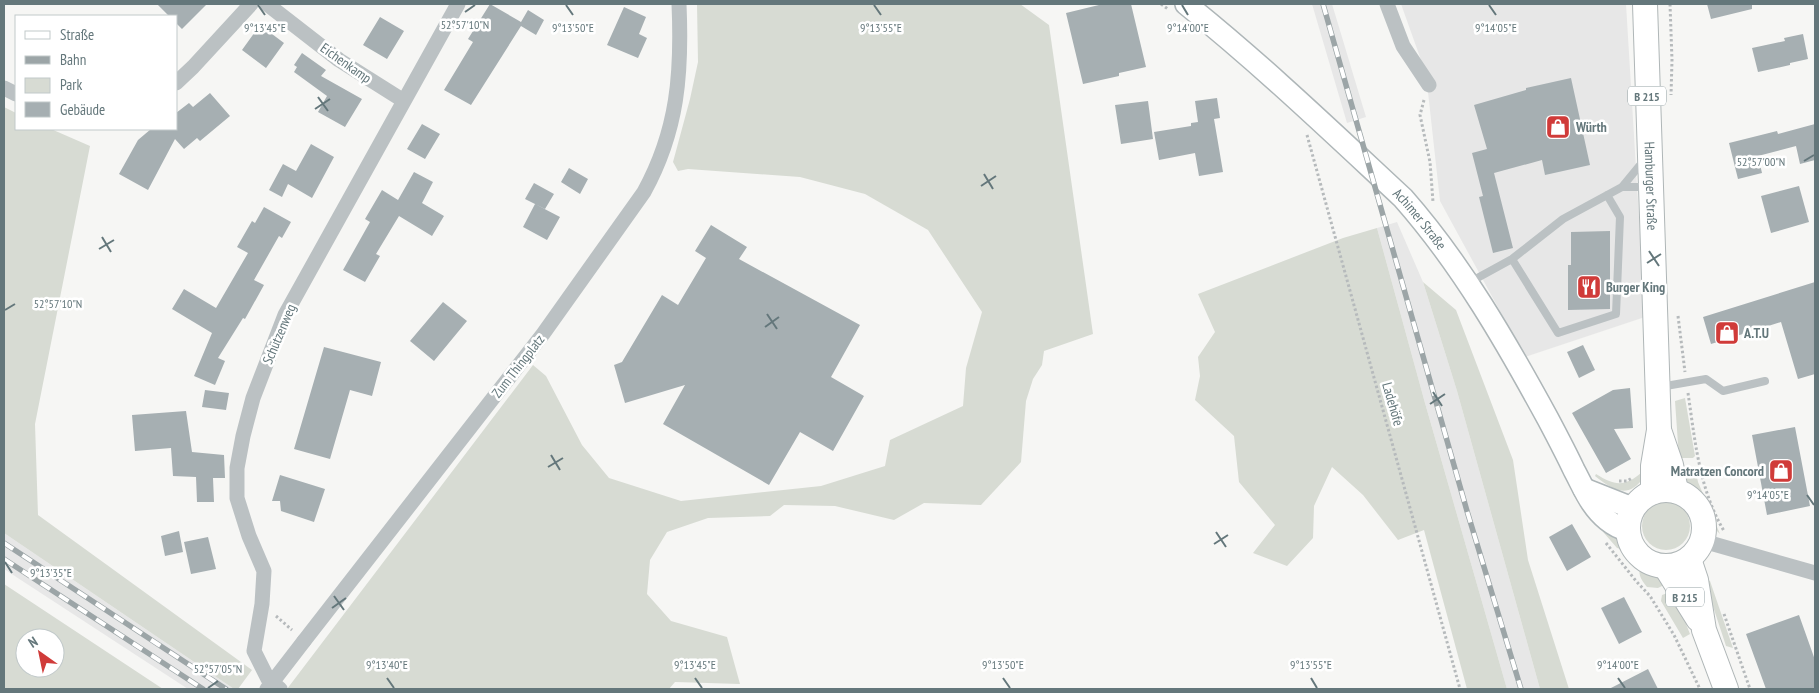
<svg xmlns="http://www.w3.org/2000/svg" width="1819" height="693" font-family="'PT Sans Narrow',sans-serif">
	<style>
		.built { fill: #e7e7e7 }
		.green { fill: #d7dbd3; fill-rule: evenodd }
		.building { fill: #a6afb2 }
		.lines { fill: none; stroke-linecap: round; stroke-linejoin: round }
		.secondary-casing { stroke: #aeb6b8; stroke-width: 24 }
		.primary-casing { stroke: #afb6b7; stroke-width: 26 }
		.path { stroke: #b6babc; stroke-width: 3; stroke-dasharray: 2.5 2.5; stroke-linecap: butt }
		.lane { stroke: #bbc1c3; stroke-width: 8 }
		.street { stroke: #bbc1c3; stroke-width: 15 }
		.secondary { stroke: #fff; stroke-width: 21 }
		.primary { stroke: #fff; stroke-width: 24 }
		.rail-casing { stroke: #9ca5a7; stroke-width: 5.5 }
		.rail { stroke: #fff; stroke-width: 4; stroke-dasharray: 11; stroke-linecap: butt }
		.street-bridge { stroke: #bbc1c3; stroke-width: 15 }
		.ticks { fill: none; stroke: #64777b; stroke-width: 2 }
		.labels { text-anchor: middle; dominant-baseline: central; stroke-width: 5; stroke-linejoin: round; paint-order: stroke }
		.shield { fill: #fff; stroke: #92a0a3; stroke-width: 1 }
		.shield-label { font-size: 12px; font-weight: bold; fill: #64777b }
		.street-label { font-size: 14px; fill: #64777b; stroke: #fff }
		.poi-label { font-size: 14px; font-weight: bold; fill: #64777b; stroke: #fff; text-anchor: start }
		.ticks-label { font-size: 12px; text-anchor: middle; fill: #64777b; stroke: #fff; stroke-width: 5; stroke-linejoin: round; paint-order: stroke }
	</style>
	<rect width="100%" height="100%" fill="#f6f6f4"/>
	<path class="built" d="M1312 4H1332L1366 117 1347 123Z
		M1401 4H1626L1645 317 1525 357 1440 201 1426 74Z
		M1397 222 1423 282 1457 391 1540 689H1507L1425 403 1377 228Z
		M4 533 234 689H188L4 569Z"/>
	<path class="green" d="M697 4H1020L1049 25 1093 334 1044 351 1042 365 1033 379 1026 401 1021 462 981 505 924 503 894 520 835 506 784 505 770 516 708 518 667 532 650 560 647 594 671 621 727 637 740 684 675 682 669 689H287L533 365 546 376 582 445 609 478 681 501 821 486 885 466 890 440 963 406 966 368 982 312 928 230 865 194 800 177 688 169 678 171 673 162 690 99 698 62Z
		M4 107 16 113V129H51L90 146 35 424 38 515 252 670 238 689H234L4 533Z
		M1377 228 1425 403 1507 689H1467L1424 530 1398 540 1363 495 1332 467 1314 506 1313 538 1287 566 1253 553 1275 525 1239 482 1234 436 1195 400 1200 376 1198 357 1215 332 1198 294 1343 238Z
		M1423 282 1456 310 1513 460 1528 560 1569 689H1540L1457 391Z
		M1685 398 1695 456 1693 458H1679L1675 401Z
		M1681 470H1694L1696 472 1698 482 1720 534C1710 525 1711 513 1704 502 1697 490 1686 484 1681 470Z
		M1642 472 1644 477C1628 500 1613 490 1595 476L1596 474C1615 486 1625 487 1642 472Z
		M1642 526a24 24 0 1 1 48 0a24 24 0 1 1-48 0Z
		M1591 518C1606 528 1621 535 1629 551L1617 548Z
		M1641 564 1655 570 1664 585 1658 588 1647 587C1641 579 1637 574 1641 564Z
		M1707 580 1710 581 1733 648 1726 646 1705 582Z
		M4 584 163 689H4ZM25 638H55V668H25Z
		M1673 591 1690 634 1683 638 1661 601 1662 595Z"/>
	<path class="building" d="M157 4H207L182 29 176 23V16H169Z
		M490 4 521 22 528 10 544 20 536 35 521 26 471 105 444 90 473 42 468 39Z
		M1103 4H1131L1146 67 1119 73V76L1083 84 1066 13Z
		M1707 4H1752V9L1711 19Z
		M624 7 646 17 639 34 647 38 638 58 607 45Z
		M380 17 404 31 387 59 363 45Z
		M260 25 284 43 266 68 242 50Z
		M1803 34 1808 59 1790 63V65L1758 72 1752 48 1785 41 1784 38Z
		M302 53 326 70 321 76 362 99 345 127 318 112 327 96 294 72 297 67 294 65Z
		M1571 78 1590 165 1545 175 1542 160 1494 173 1513 248 1493 253 1479 197 1483 196 1472 153 1487 149 1474 105 1526 90V88Z
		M210 93 230 116 200 141 197 138 184 149 175 139 148 190 119 174 138 140 151 129H176V113L189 103 193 107Z
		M1217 98 1220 118 1214 119 1223 172 1199 176 1195 153 1159 160 1154 132 1191 126V123L1198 122 1195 101Z
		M1148 101 1153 139 1121 144 1115 105Z
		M422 124 440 134 425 159 407 149Z
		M1815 124V160L1800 164 1796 146 1758 156 1762 173 1738 179 1729 143 1777 131 1778 134Z
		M311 144 334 157 312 198 288 184 282 197 269 190 283 164 296 171Z
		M569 168 588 179 580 194 561 182Z
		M414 172 433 182 422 203 444 216 432 236 399 216 376 254 380 256 365 282 343 270 370 222 365 219 382 190 398 200Z
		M534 183 554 194 545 209 525 199Z
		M1799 186 1809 222 1771 233 1761 196Z
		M535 204 560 217 547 240 523 227Z
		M264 207 291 222 282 238 279 236 254 280 264 285 245 319 243 318 218 358 225 361 215 385 194 376 212 333 172 309 184 289 216 308 248 253 237 247 252 221 255 223Z
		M711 225 747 247 739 259 860 325 831 377 864 396 833 451 800 432 769 485 663 424 685 385 625 403 614 365 622 362 662 295 678 305 706 258 695 251Z
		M1610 231V309L1568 310V265H1571V232Z
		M1815 282V374L1798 379 1781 322 1711 344 1703 317Z
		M443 302 467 321 434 361 410 341Z
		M1583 345 1595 370 1579 378 1567 352Z
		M324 347 381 362 372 396 350 390 330 459 294 449Z
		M1630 388 1633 428 1614 429 1631 459 1606 473 1572 413 1613 390Z
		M205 390 229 393 226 410 202 407Z
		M186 411 192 452 224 455 225 478H213L214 502H197L196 477 173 476 171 448 135 451 132 415Z
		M1795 427 1810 506 1767 515 1752 435Z
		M280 475 325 489 314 522 281 511 280 501H272Z
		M1572 524 1591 557 1567 571 1549 537Z
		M179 531 183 552 165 556 161 536Z
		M208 537 216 569 191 574 184 542Z
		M1624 597 1642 632 1619 644 1601 608Z
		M1799 615 1815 660V689H1766L1746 634Z
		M1648 669 1658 689H1609Z"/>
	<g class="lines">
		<defs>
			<g id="secondary">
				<path id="s1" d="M1186 4C1262 65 1332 132 1403 198 1462 265 1506 342 1548 419 1557 436 1566 453 1574 470 1580 481 1585 493 1592 503 1600 515 1613 527 1627 530"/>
				<path d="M1584 489 1632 508"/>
			</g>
			<g id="primary">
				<path id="s2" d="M1645 4 1659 430 1653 466V492"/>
				<path d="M1660 433 1671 465 1676 491"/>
				<circle cx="1666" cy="528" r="38"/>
				<path d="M1689 559 1696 580 1704 630 1726 689"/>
				<path d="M1665 566 1698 619"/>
			</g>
		</defs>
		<use href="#secondary" class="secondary-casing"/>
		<use href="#primary" class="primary-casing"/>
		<path class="path" d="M1161 4 1168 9
			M1670 4 1672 60 1671 95
			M1424 100 1420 115 1430 162 1433 202
			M1307 135 1460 689
			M1678 316 1685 372
			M1688 393C1695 440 1699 489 1724 531
			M1619 481H1627L1632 478
			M1606 543 1636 581 1650 596 1674 635 1700 689
			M1724 614 1750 689
			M276 616 292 630"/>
		<path class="lane" d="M1622 187H1647
			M1512 259 1558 333 1616 314 1620 217 1607 195
			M1470 282 1512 259 1563 219 1622 187 1645 159
			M1660 387 1706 379 1723 391 1765 381"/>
		<path class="street" d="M267 4 339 60 404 101
			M1387 4 1403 46 1429 85
			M176 83 193 67 251 4
			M4 88 16 94
			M1703 541 1815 573
			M304 641 543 334 644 192C678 130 682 73 679 4
			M280 689 268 679 254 651 262 604 264 571 249 536 237 498V468L243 436 253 398 285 315 458 4"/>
		<use href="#secondary" class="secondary"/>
		<use href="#primary" class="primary"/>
		<defs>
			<path id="rail" d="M1323 4 1467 511 1521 689
				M4 543 226 689
				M4 559 203 689"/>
		</defs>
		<use href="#rail" class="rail-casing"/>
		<use href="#rail" class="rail"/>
		<path class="street-bridge" d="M267 689 304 641"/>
	</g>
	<path class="ticks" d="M258 5 265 15M566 5 573 15M874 5 881 15M1182 5 1188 15M1489 5 1496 15M465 12 475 5M318 97 328 111M315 109 330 99M1804 161 1814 155M984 174 993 189M981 186 996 176M102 237 111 252M99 249 114 240M1649 251 1659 266M1647 263 1661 254M5 310 15 304M767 314 777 329M765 327 779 317M1433 392 1442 406M1430 404 1445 394M551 455 560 470M548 467 563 458M1807 495 1814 505M1216 532 1226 547M1214 544 1228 535M5 562 12 573M334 596 344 610M332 608 346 598M387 678 394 688M695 678 702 688M1003 678 1010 688M1311 678 1317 688M1618 678 1625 688M208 688 218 681"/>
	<defs>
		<symbol id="shop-square" viewBox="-11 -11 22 22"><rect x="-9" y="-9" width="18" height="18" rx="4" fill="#d03b39" stroke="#fff"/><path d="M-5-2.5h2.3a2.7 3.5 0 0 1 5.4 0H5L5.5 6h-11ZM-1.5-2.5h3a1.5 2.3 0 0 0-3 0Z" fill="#fff"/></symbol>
		<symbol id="restaurant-square" viewBox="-11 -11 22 22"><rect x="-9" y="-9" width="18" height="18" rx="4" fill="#d03b39" stroke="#fff"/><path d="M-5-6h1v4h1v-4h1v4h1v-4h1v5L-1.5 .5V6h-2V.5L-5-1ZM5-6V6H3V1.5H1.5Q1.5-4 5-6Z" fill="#fff"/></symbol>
	</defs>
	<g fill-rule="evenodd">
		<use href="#shop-square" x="1544" y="113" width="28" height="28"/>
		<use href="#restaurant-square" x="1575" y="273" width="28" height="28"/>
		<use href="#shop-square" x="1713" y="319" width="28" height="28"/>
		<use href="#shop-square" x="1767" y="457" width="28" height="28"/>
	</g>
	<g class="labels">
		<g class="shield">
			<rect x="1628" y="86.5" width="38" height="19" rx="4"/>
			<rect x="1666" y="587.5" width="38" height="19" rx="4"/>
		</g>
		<g class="shield-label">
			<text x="1647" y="96">B 215</text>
			<text x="1685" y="597">B 215</text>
		</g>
		<g class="street-label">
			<text transform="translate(346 63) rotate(35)">Eichenkamp</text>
			<text stroke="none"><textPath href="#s2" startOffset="182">Hamburger Straße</textPath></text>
			<text stroke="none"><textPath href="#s1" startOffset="318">Achimer Straße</textPath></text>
			<text transform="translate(279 334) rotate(-67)">Schützenweg</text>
			<text transform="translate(518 366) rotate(-52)">Zum Thingplatz</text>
			<text transform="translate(1393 404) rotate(74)">Ladehöfe</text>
		</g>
		<g class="poi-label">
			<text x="1576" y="127">Würth</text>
			<text x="1606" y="287">Burger King</text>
			<text x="1744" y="333">A.T.U</text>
			<text x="1764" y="471" text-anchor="end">Matratzen Concord</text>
		</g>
	</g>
	<g class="ticks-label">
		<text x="465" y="29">52°57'10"N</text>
		<text x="265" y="32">9°13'45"E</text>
		<text x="573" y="32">9°13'50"E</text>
		<text x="881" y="32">9°13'55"E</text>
		<text x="1188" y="32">9°14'00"E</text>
		<text x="1496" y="32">9°14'05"E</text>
		<text x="1761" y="166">52°57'00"N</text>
		<text x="58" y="308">52°57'10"N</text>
		<text x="1768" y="499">9°14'05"E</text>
		<text x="51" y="577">9°13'35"E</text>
		<text x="387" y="669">9°13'40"E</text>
		<text x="695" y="669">9°13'45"E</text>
		<text x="1003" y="669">9°13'50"E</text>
		<text x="1311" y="669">9°13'55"E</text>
		<text x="1618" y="669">9°14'00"E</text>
		<text x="218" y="673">52°57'05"N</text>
	</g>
	<rect width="1819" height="693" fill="none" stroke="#64777b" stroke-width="10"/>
	<rect x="15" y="15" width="162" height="115" fill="#ffffff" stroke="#c1c9ca"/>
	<rect x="25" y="31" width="25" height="8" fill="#ffffff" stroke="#c1c9ca"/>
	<text x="60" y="40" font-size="15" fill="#64777b">Straße</text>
	<rect x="25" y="56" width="25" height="8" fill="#9ca5a7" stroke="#c1c9ca"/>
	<text x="60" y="65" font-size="15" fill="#64777b">Bahn</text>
	<rect x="25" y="78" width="25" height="15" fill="#d7dbd3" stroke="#c1c9ca"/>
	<text x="60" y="90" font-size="15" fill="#64777b">Park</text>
	<rect x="25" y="102" width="25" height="15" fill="#a6afb2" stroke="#c1c9ca"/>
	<text x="60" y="115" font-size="15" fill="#64777b">Gebäude</text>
	<g transform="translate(40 653) rotate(327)"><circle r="24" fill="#ffffff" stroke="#c1c9ca"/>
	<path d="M0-4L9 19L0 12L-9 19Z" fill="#d03b39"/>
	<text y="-8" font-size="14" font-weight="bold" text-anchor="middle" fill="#64777b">N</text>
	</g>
</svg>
